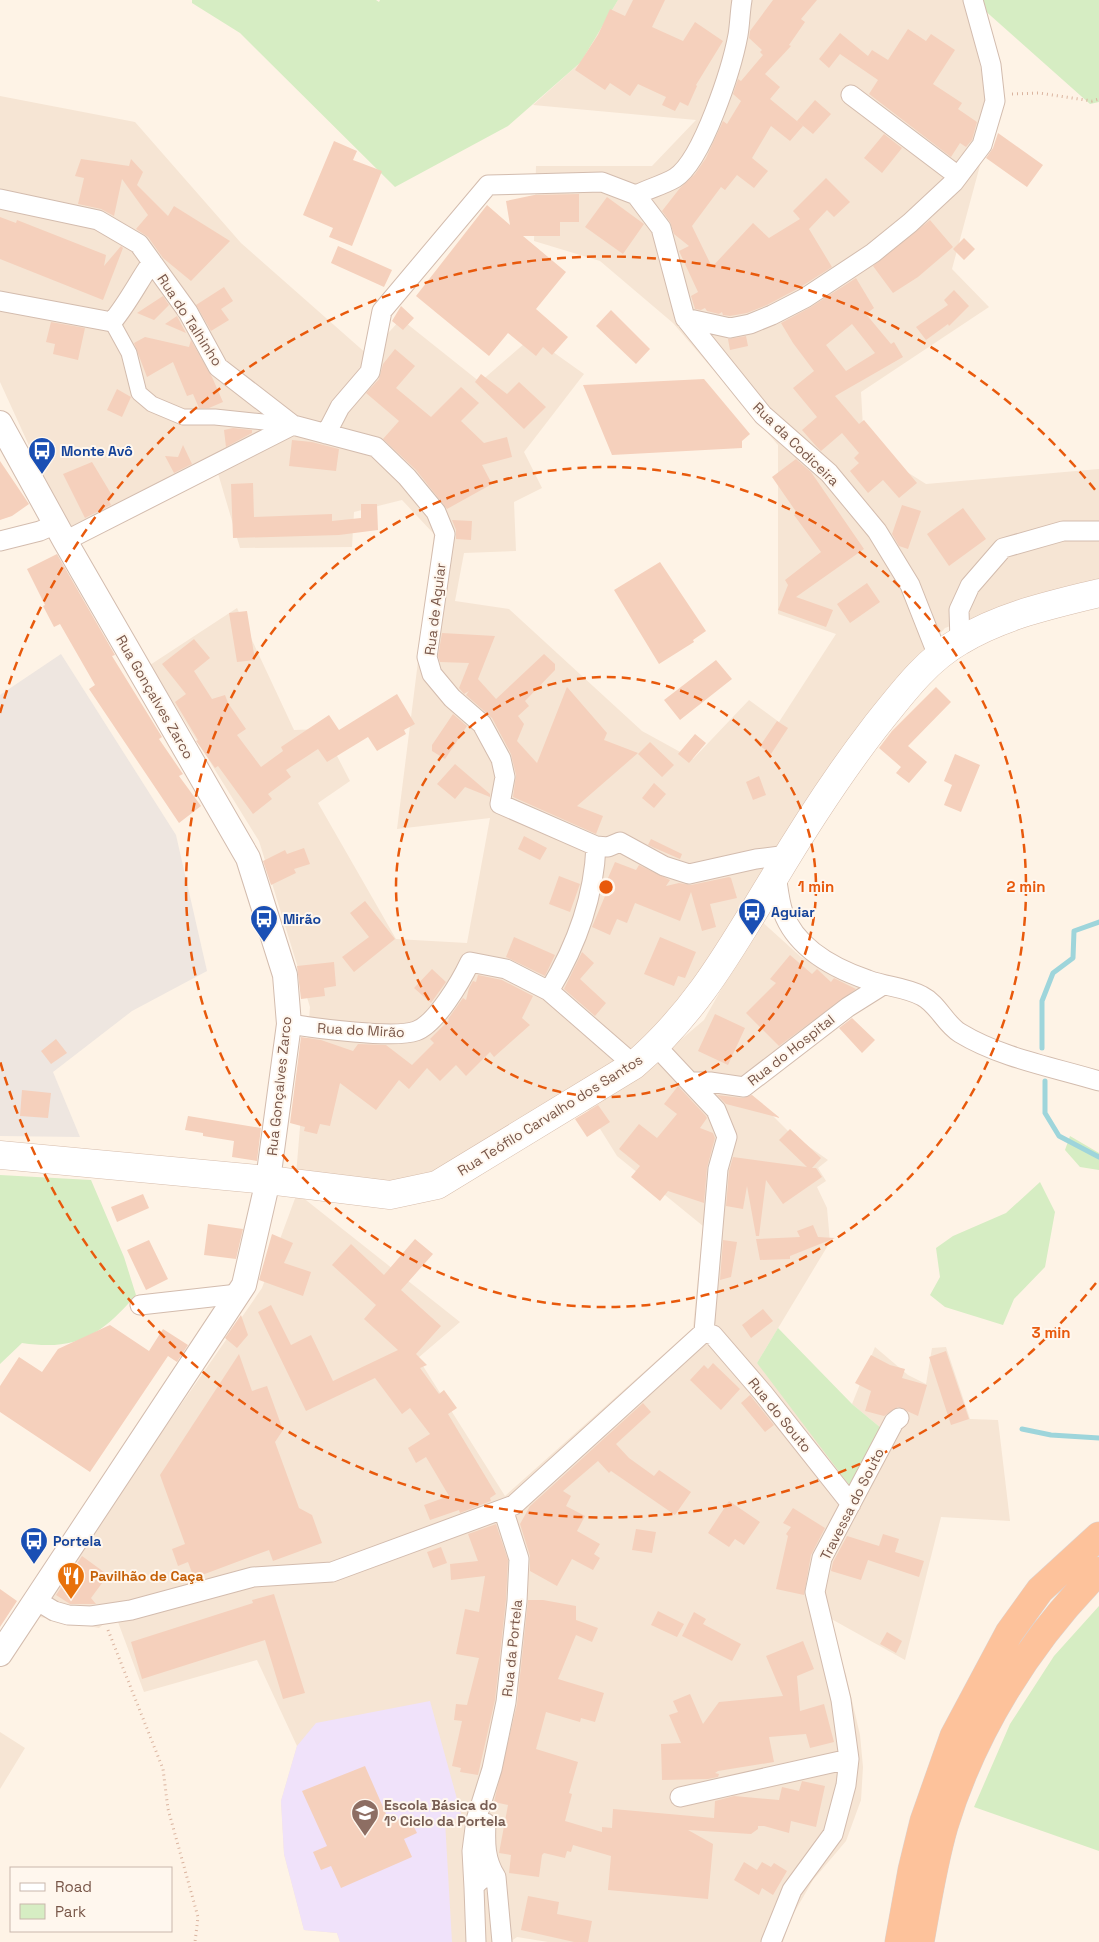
<svg xmlns="http://www.w3.org/2000/svg" width="1099" height="1942" font-family="'Space Grotesk',sans-serif">
	<style>
		.residential { fill: #f6e5d4 }
		.industrial { fill: #eee6e0 }
		.education { fill: #f0e2fa }
		.green { fill: #d6edc3 }
		.lines { fill: none; stroke-linecap: round; stroke-linejoin: round }
		.stream { stroke: #9ed5db; stroke-width: 5 }
		.building { fill: #f5d0bc; fill-rule: evenodd }
		.pedestrian-casing { stroke: #d3bcae; stroke-width: 17 }
		.minor-casing { stroke: #d3bcae; stroke-width: 21 }
		.tertiary-casing { stroke: #d3bcae; stroke-width: 26 }
		.secondary-casing { stroke: #d6bcab; stroke-width: 29 }
		.trunk-casing { stroke: #dcd3d0; stroke-width: 29 }
		.path { stroke: #dab39e; stroke-width: 3; stroke-dasharray: 1 4; stroke-linecap: butt }
		.pedestrian { stroke: #fff; stroke-width: 15 }
		.minor { stroke: #fff; stroke-width: 19 }
		.tertiary { stroke: #fff; stroke-width: 24 }
		.secondary { stroke: #fff; stroke-width: 28 }
		.trunk { stroke: #fdc29b; stroke-width: 28 }
		.ring { fill: none; stroke: #e8590c; stroke-width: 2.5; stroke-dasharray: 9 6 }
		.labels { text-anchor: middle; dominant-baseline: central; stroke-width: 4; stroke-linejoin: round; paint-order: stroke }
		.street-label { font-size: 14px; fill: #795749; stroke: #fff7ee }
		.transit-label { font-size: 14px; font-weight: bold; fill: #164399; stroke: #fff7ee; text-anchor: start }
		.food-label { font-size: 14px; font-weight: bold; fill: #c56008; stroke: #fff7ee; text-anchor: start }
		.education-label { font-size: 14px; font-weight: bold; fill: #785e54; stroke: #fff7ee; text-anchor: start }
		.centre { fill: #e8590c; stroke: #fff7ee; stroke-width: 2.5 }
		.ring-label { font-size: 15px; text-anchor: middle; font-weight: bold; fill: #e8590c; stroke: #fff7ee; stroke-width: 4; stroke-linejoin: round; paint-order: stroke }
	</style>
	<rect width="100%" height="100%" fill="#fef3e6"/>
	<path class="residential" d="M618 0H966L992 121 952 269 989 307 861 392 864 445 926 484 1099 469V580L1023 600 945 628 882 701 694 1000 620 1065 433 1177 397 1189 296 1175 310 1007 259 841 150 665 237 608 294 730 323 729 350 781 318 803 396 939 467 943 490 818 397 829 434 534 402 500 354 512 352 547 240 548 217 470 76 533 53 498 0 382V96L135 122 241 243 368 355 401 319 480 382 532 337 584 374 524 452 542 488 514 502 516 551 464 553 455 601 509 609 642 731 693 759 749 700 779 722 836 634 778 614V445L673 323 600 261 534 241 536 166H652L696 120 533 105 581 62Z
		M760 920 801 957 844 977 883 985 744 1087 791 1134 828 1160 818 1168 826 1181 817 1187 827 1208 830 1242 757 1363 881 1428 852 1404 875 1347 908 1375 926 1384 932 1348 946 1347 970 1419 998 1420 1010 1521 941 1517 905 1660 826 1616 846 1675 860 1735 863 1767 861 1800 846 1841 813 1880 791 1918 783 1942H548L517 1937 510 1942H340L337 1933 304 1930 284 1854 281 1801 297 1746 257 1660 144 1692 115 1614 99 1628 34 1616 262 1288 297 1193 460 1322 418 1358 505 1496 693 1328 703 1226 617 1156 587 1108 644 1071 704 1020Z
		M0 1732 25 1748 0 1789Z"/>
	<path class="industrial" d="M61 654 176 835 207 971 132 1011 53 1072 80 1137 0 1136V695Z"/>
	<path class="education" d="M430 1701 462 1817 445 1821 452 1942H340L337 1933 304 1930 284 1854 281 1801 297 1746 316 1723Z"/>
	<path class="green" d="M192 0H376L379 2 380 0H618L581 62 508 126 395 187 240 33 192 3Z
		M973 0H1099V102L1090 104Z
		M1070 1136 1099 1153V1170L1080 1167 1065 1150Z
		M0 1175 91 1180 124 1257 136 1295C100 1336 77 1351 22 1343L0 1364Z
		M1040 1182 1055 1212 1045 1267 1014 1299 1003 1325 945 1307 930 1295 940 1277 936 1248 953 1236 1006 1213Z
		M778 1328 852 1404 881 1428 850 1486 757 1363Z
		M1099 1606V1851L974 1807 1010 1724 1054 1656Z"/>
	<g class="lines">
		<path class="stream" d="M1042 1048V1001L1053 973 1073 958 1074 931 1099 922
			M1045 1081V1113L1059 1136 1099 1157
			M1022 1429 1051 1435 1099 1438"/>
	</g>
	<path class="building" d="M633 0H665L652 27 683 41 695 22 723 41 696 85 697 86 688 106 680 102 675 111 662 105 666 97 638 84 630 96 610 83 605 90 575 70 598 35 610 9 625 16Z
		M773 0H817L801 19 805 22 789 45 791 46 765 74 780 87 770 99 803 126 790 141 771 126 752 158 768 171 754 188 737 175 725 190 721 187 692 226 712 267 753 223 769 238 800 219 793 211 826 178 850 202 834 217 827 210 809 229 832 267 799 288 767 305 747 313 730 316 723 315 722 312 719 314 707 311 705 308 701 310 695 309 691 296 698 292 679 251 689 246 674 234 670 222 662 211 680 188 695 174 706 158 723 121 727 124 741 101 733 94 738 79 741 81 763 55 760 52 762 50 749 38 750 31Z
		M908 29 926 41 931 34 955 50 933 84 962 103 958 109 977 122 972 140 966 147 960 143 951 157 869 94 878 80 840 54 829 68 819 59 840 33 868 56 872 50 888 60Z
		M815 100 831 114 813 134 797 121Z
		M998 133 1043 165 1027 187 986 158 993 148Z
		M884 134 902 148 882 173 864 158Z
		M334 141 357 151 353 160 382 171 352 246 329 237 333 228 303 215Z
		M81 159 129 166 131 159 143 172 137 185 168 216 174 206 230 241 191 281 163 258 148 237 136 229 148 215 122 179 114 216 101 209 78 204 84 178 75 176Z
		M579 194V222H560V236H523L566 272 536 309 568 337 552 355 543 347 536 356 508 333 489 356 416 296 487 205 510 225 506 201 534 195Z
		M607 197 644 224 623 254 585 227Z
		M0 217 16 223 17 220 106 255 104 266 121 246 123 248 103 300 0 259Z
		M930 220 953 247 918 277 893 293 873 266Z
		M964 238 975 249 964 260 953 249Z
		M338 246 392 270 384 287 331 263Z
		M856 278 874 308 866 314 891 344 894 342 903 357 835 396 859 424 864 420 917 483 899 498 883 480 868 493 850 471 859 463 854 458 859 453 842 433 821 451 816 446 802 430 817 417 793 388 814 371 793 343 781 323 811 307ZM852 324 875 353 846 371 826 345Z
		M224 287 233 301 221 309 229 320 211 331 196 305Z
		M954 290 969 306 949 326 948 324 926 340 916 327 948 305 944 300Z
		M163 296 169 305 154 320 137 313Z
		M401 306 414 318 403 330 392 321Z
		M611 310 650 349 636 364 596 326Z
		M177 316 178 318 186 333 165 324Z
		M51 322 85 328 78 360 53 354 55 344 46 342Z
		M746 336 748 346 730 350 728 339Z
		M145 337 189 347 191 340 212 377 223 402 209 408H199L193 394 187 396 173 362 147 377 134 343Z
		M395 349 415 366 396 388 431 417 461 387 479 403 461 421 484 443 507 437 512 457 482 465 492 484 447 509 416 470 383 439 399 421 366 393 379 379 383 364Z
		M481 374 507 394 519 382 546 407 524 429 475 382Z
		M704 379 750 434 742 441V448L612 455 583 385Z
		M117 389 131 397 122 417 107 410Z
		M233 428 252 430V433L226 447 224 430Z
		M292 440 312 442 339 449 336 471 289 466Z
		M183 445 192 464 174 473 165 456 178 457Z
		M796 459 811 472 864 549 796 597 833 610 826 627 778 610 788 585 785 580 821 552 794 515 797 513 772 477Z
		M0 461 29 504 12 516 0 520Z
		M92 462 113 497 109 501 111 505 85 518 63 474Z
		M253 483 254 517 332 514V521L361 518V504H377L378 530 339 535 233 538 231 484Z
		M902 505 921 511 908 549 899 546 892 534Z
		M963 508 986 539 949 566 927 534Z
		M452 520 472 521 471 540 456 539V530Z
		M57 554 115 655 112 656 162 737 159 739 183 774 179 776 201 806 179 823 89 689 95 685 60 624 54 627 43 606 45 605 27 569Z
		M660 562 706 631 693 640 694 642 659 664 614 590Z
		M867 583 880 602 850 623 837 604Z
		M247 611 255 660 237 662 229 613Z
		M442 633 495 636 478 679 496 699 544 654 555 664V670L525 701 529 706 518 716 524 724 517 741 537 763 567 687 607 733 604 740 638 753 577 806 603 816 596 834 513 797 516 775 511 754 492 718 466 695 469 691 464 694 459 688 469 663 440 662 438 656Z
		M194 639 210 658 194 671 212 699 225 695 228 703 246 729 237 735 261 767 283 751 281 747 329 715 339 730 397 694 415 724 404 730 406 734 377 751 368 737 327 762 318 749 286 770 291 777 268 794 272 799 253 814 218 766 215 768 199 745 196 741 198 740 175 702 186 694 162 664Z
		M716 660 732 679 680 720 664 700Z
		M936 687 951 702 908 746 927 762 909 783 896 773 901 767 879 748 892 731Z
		M453 714 467 726 445 759 432 751V745Z
		M777 721 788 728 771 754 760 746Z
		M695 734 706 743 689 763 678 754Z
		M650 742 674 765 662 777 638 754Z
		M955 754 980 765 961 812 944 805 952 785 944 781Z
		M455 764 490 794V797L465 787 455 799 437 784Z
		M759 776 766 795 753 800 746 782Z
		M654 783 666 794 654 808 642 798Z
		M524 836 547 848 540 860 518 849Z
		M651 839 682 854 680 859 648 845Z
		M304 848 310 864 294 869 296 873 271 885 263 861 285 850 287 854Z
		M615 862 636 870 639 865 670 880 666 886 679 883 691 885 729 877 731 878 737 898 710 904 716 927 702 931 691 892 680 921 635 903 627 923 617 919 610 935 592 927 605 896 601 894Z
		M559 876 580 884 570 912 549 904Z
		M365 901 395 939 354 972 342 957 369 937 350 913Z
		M514 937 555 955 545 976 506 957Z
		M660 937 696 952 685 978 678 976 674 986 644 974Z
		M582 952 594 963 580 979 606 1003 595 1016 564 989Z
		M790 955 812 974 817 969 831 982 834 978 856 989 779 1046 746 1013 776 983 770 979Z
		M334 962 336 986 324 988 325 996 301 999 297 966Z
		M432 969 446 982 431 1003 414 988Z
		M478 975 502 980 533 996 522 1018 530 1025 494 1057 490 1052 466 1076 456 1065 440 1081 427 1068 409 1089 399 1080 376 1110 340 1083 330 1126 320 1124 317 1134 304 1131 305 1127 290 1123 301 1037 321 1040 353 1051 358 1044 386 1045 412 1065 434 1043 430 1039 449 1020 448 1019 463 998 466 1000 469 988 473 981 476 982Z
		M715 1014 745 1028 728 1065 698 1051Z
		M852 1018 875 1040 862 1053 839 1028Z
		M56 1039 67 1053 51 1064 41 1051Z
		M678 1086 706 1116 707 1118 700 1128 713 1133 715 1138 707 1168 704 1203 668 1191 660 1201 631 1177 640 1166 619 1149 639 1124 657 1138 677 1114 664 1104Z
		M22 1090 51 1093 48 1118 20 1116Z
		M717 1095 743 1098 752 1095 780 1118 726 1104Z
		M598 1105 610 1122 587 1137 575 1119Z
		M188 1116 261 1128 257 1161 232 1157 234 1141 203 1136V1133L185 1130Z
		M790 1129 821 1158 812 1168H816L822 1177 783 1204 766 1180 759 1236H756L747 1186 743 1209 726 1206 729 1171 733 1157 807 1167 779 1140Z
		M143 1194 149 1208 117 1222 111 1207Z
		M208 1224 243 1229 236 1259 204 1255Z
		M813 1225 818 1237 835 1238 790 1256V1259L760 1260 756 1239 800 1237 797 1231Z
		M272 1234 293 1243 284 1263 311 1272 303 1296 259 1280Z
		M415 1239 433 1254 401 1290 441 1326 416 1354 427 1365 420 1368 439 1394 444 1390 457 1408 448 1414 496 1494 490 1498 491 1501 460 1513 459 1510 430 1520 424 1505 449 1496 426 1457 416 1463 408 1448 430 1434 410 1408 402 1414 375 1378 306 1411 258 1312 271 1305 291 1345 311 1335 333 1381 398 1350 364 1319 376 1305 332 1265 351 1244 384 1275Z
		M149 1240 168 1279 146 1290 127 1250Z
		M723 1240 737 1242 731 1277 720 1280Z
		M763 1309 773 1321 751 1338 742 1325Z
		M241 1315 248 1335 237 1348 225 1338Z
		M110 1325 149 1351 163 1329 188 1345 177 1362 168 1356 90 1472 0 1412V1386L19 1357 42 1372 58 1349Z
		M946 1351 969 1419 951 1425 929 1357Z
		M239 1354 252 1391 267 1386 283 1430 275 1442 299 1508 312 1515 322 1543 273 1561 269 1550 194 1578 188 1562 178 1566 172 1549 185 1544 160 1475Z
		M871 1355 890 1365 905 1369 902 1378 927 1385 918 1416 898 1407 884 1416 865 1411 871 1391 855 1383Z
		M713 1363 740 1389 721 1410 690 1380 704 1365 708 1369Z
		M750 1395 774 1425 765 1432 741 1403Z
		M643 1403 651 1412 616 1444 629 1458 654 1476 659 1470 691 1492 675 1515 611 1471 609 1473 598 1461 563 1491 571 1496 566 1506 585 1516 577 1531 600 1544 594 1554 600 1558 593 1570 572 1559 557 1586 530 1571V1556L520 1524 530 1506Z
		M729 1501 760 1522 744 1545 735 1539 729 1547 708 1533Z
		M793 1508 825 1528 811 1555 804 1595 776 1589 788 1536 786 1534 791 1527 783 1523Z
		M496 1524 508 1560 506 1600 495 1700 478 1775 460 1772 461 1768 452 1766 462 1721 454 1720 456 1704 467 1705 479 1658 456 1654 465 1609 479 1612 485 1576 451 1580 450 1564 478 1561 468 1534Z
		M636 1529 656 1532 652 1553 632 1550Z
		M883 1534 899 1539 895 1552 924 1561 919 1577 868 1560 861 1580 831 1571 833 1562 847 1536 879 1546Z
		M441 1547 447 1563 433 1568 427 1552Z
		M82 1556 108 1575 91 1598 96 1604H70L56 1595Z
		M0 1589 17 1601 0 1627Z
		M274 1594 305 1693 283 1699 265 1640 142 1679 131 1642 253 1603 252 1600Z
		M528 1600H543L576 1606V1620L598 1628 592 1642 576 1635 558 1679 604 1693 595 1722 581 1718 580 1722 546 1712 536 1749 578 1762 569 1793 572 1794 565 1821 602 1832V1827L612 1828 613 1809 714 1818 715 1801 734 1796 779 1800 782 1787 799 1791 802 1781 825 1786 816 1827 791 1821 789 1833 764 1826H758V1829L751 1834 688 1830 713 1844 708 1899 608 1890 611 1856 573 1845 571 1852 567 1851 565 1858 544 1853 542 1855 539 1877 509 1873 511 1855 499 1853 508 1805 494 1802 517 1704Z
		M658 1611 684 1624 677 1637 651 1625Z
		M694 1612 706 1619 703 1624 741 1644 732 1661 682 1636Z
		M887 1632 902 1641 896 1653 880 1644Z
		M803 1641 814 1669 797 1676 800 1711 824 1704 834 1742 810 1748 806 1734 769 1737 774 1762 718 1771 715 1773 719 1774 718 1777 708 1779 662 1780 661 1744 681 1743 669 1715 678 1712 673 1701 690 1694 703 1724 719 1702 783 1696 766 1656Z
		M365 1766 390 1823 408 1815 417 1833 404 1839 412 1857 341 1888 331 1866 321 1870 313 1852 327 1846 302 1791Z
		M744 1862 757 1870 762 1862 771 1867 774 1863 787 1871 773 1895 762 1888 759 1895 734 1880Z
		M528 1896 559 1902 557 1914 592 1921 588 1942H574L521 1930Z"/>
	<g class="lines">
		<defs>
			<path id="pedestrian" d="M112 322 129 353 139 393 152 404 183 417H215L293 425"/>
			<path id="minor" d="M851 95 958 176
				M636 195C648 189 663 185 675 178 703 160 732 67 738 35 740 23 740 11 742 0
				M0 199 98 220 139 244 188 312 218 367 293 425
				M0 301 112 322C128 303 138 282 152 262
				M685 318 763 415 829 473 877 531 910 585 938 656
				M326 434 340 407 370 372 382 311 488 185 602 182 636 195 661 228 685 318 730 328 750 324 772 315 805 298 873 253 910 223 954 182 982 145 995 101 991 65 973 0
				M0 541 40 531 56 524
				M65 541 293 425 376 447 407 477 436 512 445 534 427 657 432 674 452 698 482 724 501 759 505 777 500 804 596 846 608 847 620 842 664 866 689 874 756 859 788 855
				M960 641 959 610 970 586 1003 548 1063 531H1099
				M776 875C778 886 779 900 783 912 796 948 833 968 868 980 887 987 905 987 922 996 938 1004 945 1024 960 1033 1001 1058 1053 1067 1099 1081
				M549 991C575 948 594 898 596 846
				M289 1024C315 1028 394 1039 416 1031 436 1024 461 981 470 962L506 969 549 991 634 1065
				M692 1082H710L744 1087 848 1007 883 985
				M140 1305 238 1294
				M704 1332 713 1335 763 1393 851 1504
				M36 1600 54 1611 68 1615 91 1616 131 1610 253 1577 332 1572 514 1505 704 1332 718 1169 727 1137 716 1110 656 1046
				M680 1797 849 1759
				M486 1823C485 1843 485 1860 496 1877
				M474 1888 472 1851 476 1820 492 1769 506 1702 517 1601 519 1559 503 1509
				M476 1942 474 1888C479 1878 485 1877 496 1877L502 1942
				M771 1942 792 1890 833 1834 846 1785 849 1759 841 1700 815 1592 822 1558 894 1422 899 1418"/>
			<path id="tertiary" d="M0 423 65 541 248 858 285 975 289 1024 268 1180 244 1285 0 1654"/>
			<path id="secondary" d="M0 1155 268 1180 390 1195 437 1185 634 1065C698 1010 731 948 774 878 805 826 838 775 875 727 900 696 925 661 960 641 1003 615 1051 605 1099 593"/>
			<path id="trunk" d="M899 1942 912 1870 924 1821 954 1736 1009 1633 1040 1590 1099 1536
				M920 1942C927 1903 933 1864 944 1826 973 1731 1029 1641 1099 1571"/>
		</defs>
		<use href="#pedestrian" class="pedestrian-casing"/>
		<use href="#minor" class="minor-casing"/>
		<use href="#tertiary" class="tertiary-casing"/>
		<use href="#secondary" class="secondary-casing"/>
		<use href="#trunk" class="trunk-casing"/>
		<path class="path" d="M1012 94 1039 93 1092 101 1099 99
			M108 1630 163 1769 168 1809 198 1917 195 1942"/>
		<use href="#pedestrian" class="pedestrian"/>
		<use href="#minor" class="minor"/>
		<use href="#tertiary" class="tertiary"/>
		<use href="#secondary" class="secondary"/>
		<use href="#trunk" class="trunk"/>
	</g>
	<g class="ring">
		<circle cx="606" cy="887" r="210"/>
		<circle cx="606" cy="887" r="420"/>
		<path d="M1096 1283A630 630 0 0 1 0 1061M0 713A630 630 0 0 1 1096 491"/>
	</g>
	<defs>
		<symbol id="bus-pin" viewBox="-11 -11 22 30"><path d="M0 17L-7.5 6A9.5 9.5 0 1 1 7.5 6Z" fill="#1a4fb4" stroke="#fff7ee"/><path d="M-5-6H5V4H4V6H2V4H-2V6H-4V4H-5ZM-3.5-4V0h7V-4ZM-3.5 1.2v1.5H-2V1.2ZM2 1.2v1.5H3.5V1.2Z" fill="#fff"/></symbol>
		<symbol id="restaurant-pin" viewBox="-11 -11 22 30"><path d="M0 17L-7.5 6A9.5 9.5 0 1 1 7.5 6Z" fill="#e8710a" stroke="#fff7ee"/><path d="M-5-6h1v4h1v-4h1v4h1v-4h1v5L-1.5 .5V6h-2V.5L-5-1ZM5-6V6H3V1.5H1.5Q1.5-4 5-6Z" fill="#fff"/></symbol>
		<symbol id="school-pin" viewBox="-11 -11 22 30"><path d="M0 17L-7.5 6A9.5 9.5 0 1 1 7.5 6Z" fill="#8d6e63" stroke="#fff7ee"/><path d="M0-5L7-2L0 1L-7-2ZM-4 1L0 2.5L4 1V4Q0 6-4 4Z" fill="#fff"/></symbol>
	</defs>
	<g fill-rule="evenodd">
		<use href="#bus-pin" x="26" y="435" width="32" height="43"/>
		<use href="#bus-pin" x="736" y="896" width="32" height="43"/>
		<use href="#bus-pin" x="248" y="903" width="32" height="43"/>
		<use href="#bus-pin" x="18" y="1525" width="32" height="43"/>
		<use href="#restaurant-pin" x="55" y="1560" width="32" height="43"/>
		<use href="#school-pin" x="349" y="1797" width="32" height="43"/>
	</g>
	<g class="labels">
		<g class="street-label">
			<text transform="translate(190 320) rotate(57)">Rua do Talhinho</text>
			<text transform="translate(796 444) rotate(44)">Rua da Codiceira</text>
			<text transform="translate(435 609) rotate(-83)">Rua de Aguiar</text>
			<text transform="translate(155 697) rotate(60)">Rua Gonçalves Zarco</text>
			<text transform="translate(361 1030) rotate(3)">Rua do Mirão</text>
			<text transform="translate(791 1050) rotate(-38)">Rua do Hospital</text>
			<text transform="translate(279 1086) rotate(-84)">Rua Gonçalves Zarco</text>
			<text transform="translate(550 1115) rotate(-32)">Rua Teófilo Carvalho dos Santos</text>
			<text transform="translate(780 1415) rotate(51)">Rua do Souto</text>
			<text transform="translate(852 1504) rotate(-63)">Travessa do Souto</text>
			<text transform="translate(512 1648) rotate(-84)">Rua da Portela</text>
		</g>
		<g class="transit-label">
			<text x="61" y="451">Monte Avô</text>
			<text x="771" y="912">Aguiar</text>
			<text x="283" y="919">Mirão</text>
			<text x="53" y="1541">Portela</text>
		</g>
		<g class="food-label">
			<text x="90" y="1576">Pavilhão de Caça</text>
		</g>
		<g class="education-label">
			<text x="384" y="1805">Escola Básica do<tspan x="384" dy="16">1º Ciclo da Portela</tspan></text>
		</g>
	</g>
	<circle cx="606" cy="887" r="8" class="centre"/>
	<g class="ring-label">
		<text x="816" y="892">1 min</text>
		<text x="1026" y="892">2 min</text>
		<text x="1051" y="1338">3 min</text>
	</g>
	<rect x="10" y="1867" width="162" height="65" fill="#fff7ee" stroke="#c9b7ac"/>
	<rect x="20" y="1883" width="25" height="8" fill="#ffffff" stroke="#c9b7ac"/>
	<text x="55" y="1892" font-size="15" fill="#795749">Road</text>
	<rect x="20" y="1904" width="25" height="15" fill="#d6edc3" stroke="#c9b7ac"/>
	<text x="55" y="1917" font-size="15" fill="#795749">Park</text>
</svg>
